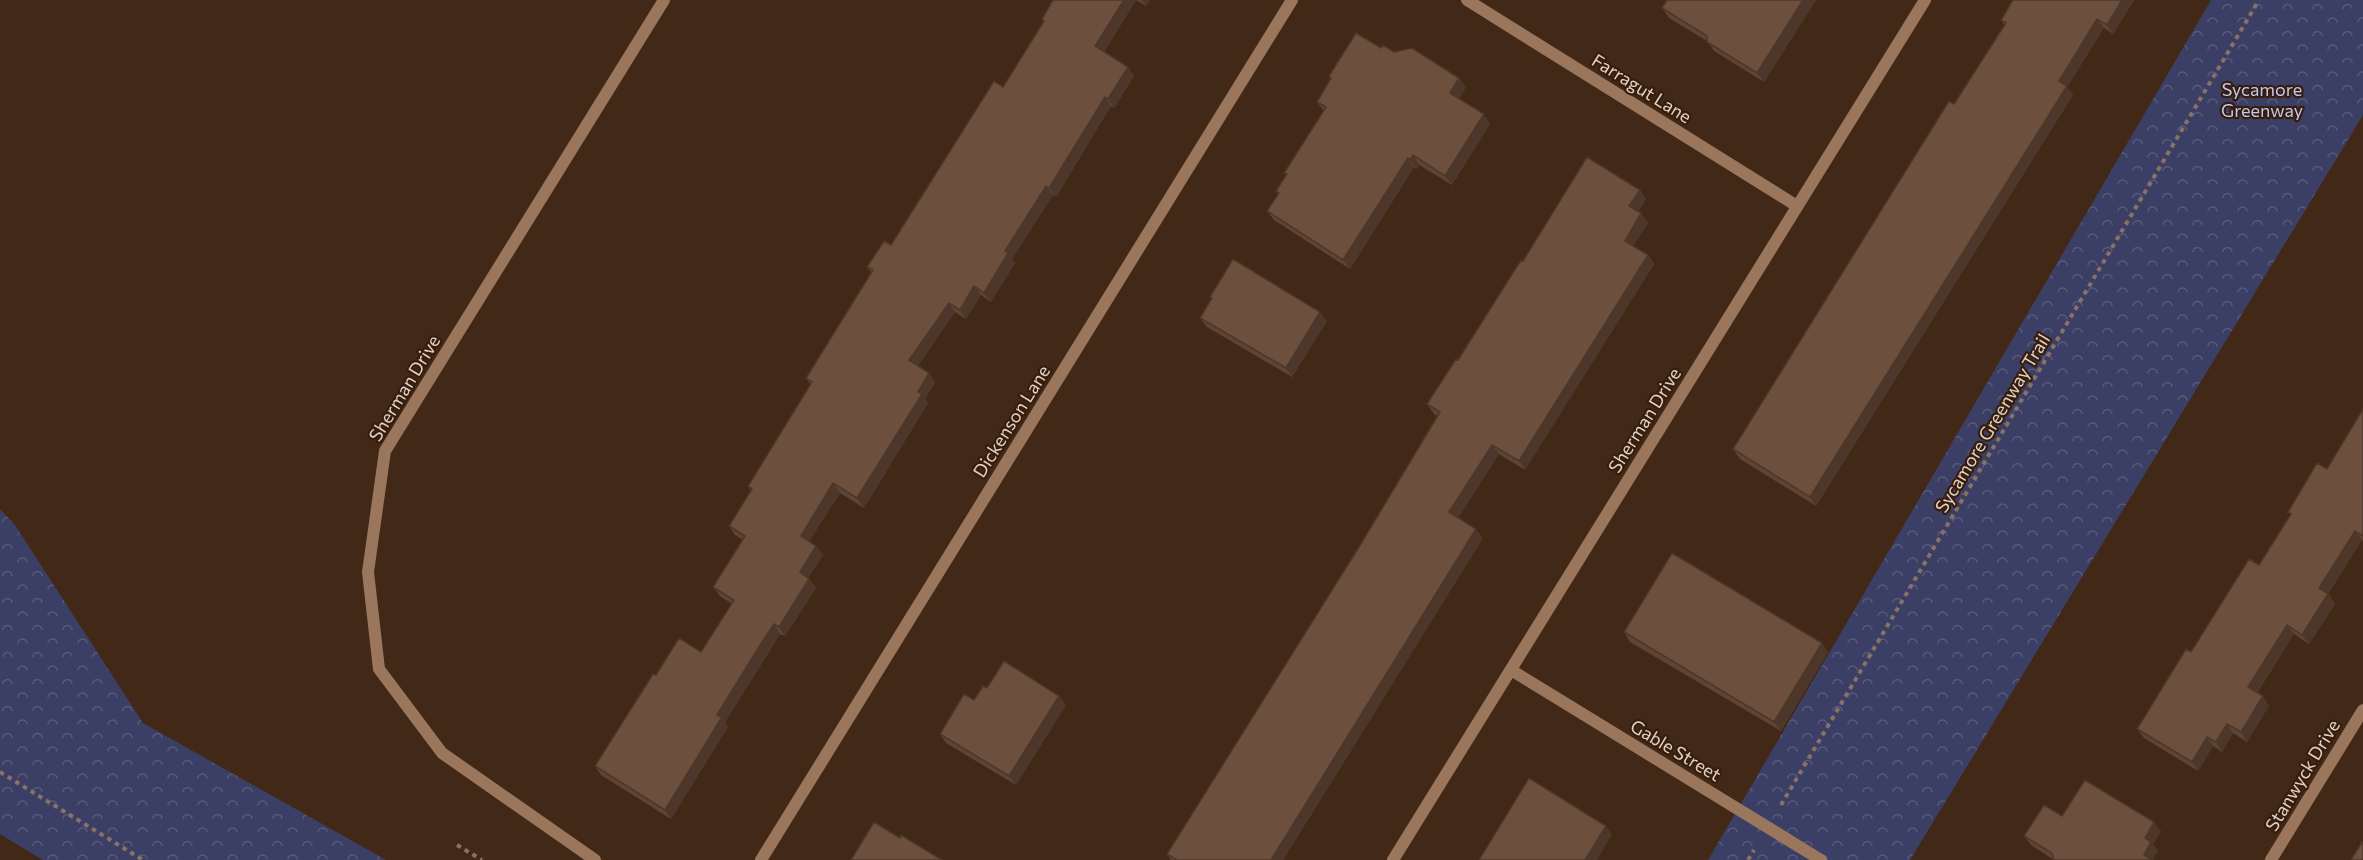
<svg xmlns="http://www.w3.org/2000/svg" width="2363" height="860" font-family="Commissioner,sans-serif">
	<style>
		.park { fill: url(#park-crowns) }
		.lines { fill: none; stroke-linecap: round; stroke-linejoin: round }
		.path { stroke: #887263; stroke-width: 4; stroke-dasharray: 4.5 4.5; stroke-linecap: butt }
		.minor { stroke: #9a765c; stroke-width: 12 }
		.wall { fill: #5d4434 }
		.shaded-wall { fill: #4c372a }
		.building { fill: #6c4f3c; stroke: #4c372a; stroke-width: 1.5 }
		.labels { text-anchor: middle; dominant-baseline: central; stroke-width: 4.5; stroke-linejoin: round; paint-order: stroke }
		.street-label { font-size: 18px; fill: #e2d1c6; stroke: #371e0c }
		.park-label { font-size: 18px; fill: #c1c8f3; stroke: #371e0c }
	</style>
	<defs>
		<pattern id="park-crowns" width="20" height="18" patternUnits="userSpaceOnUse" patternTransform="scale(1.5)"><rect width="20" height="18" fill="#3c3f65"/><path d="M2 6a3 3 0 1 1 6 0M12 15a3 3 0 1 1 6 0" fill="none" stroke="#585a7a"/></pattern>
	</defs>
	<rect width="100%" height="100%" fill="#422816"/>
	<path class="park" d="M2211 0H2363V115L1910 860H1708Z
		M0 509 15 525 143 723 386 860H43L0 834Z"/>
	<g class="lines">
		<path class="path" d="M0 772 143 860
			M1781 805 2259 0
			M457 845 482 860
			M1748 860 1754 850"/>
		<path class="minor" d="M1467 0 1797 206
			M1511 670 1821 860
			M595 860 442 753 379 669 368 572 385 451 664 0
			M761 860 1292 0
			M1393 860 1925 0
			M2271 860 2363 710"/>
	</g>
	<path class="wall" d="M1136 0 1104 52 1134 76 1114 108 1111 106 1056 197 1053 195 1012 259 1015 263 991 302 981 295 966 319 955 312 918 366 929 373 935 382 925 399 928 403 864 508 840 493 809 541 816 546 823 555 808 578 816 588 785 636 780 634 769 652 725 722 728 727 671 819 601 775 595 766 656 675 701 652 732 604 720 596 713 587 743 540 735 535 729 526 751 491 748 486 811 385 806 378 871 272 867 267 891 245 1003 87 1044 22 1042 19Z
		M1136 0H1150L1146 6Z
		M1667 0H1816L1764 82 1714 51 1707 41 1669 18 1662 8Z
		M2013 0H2134L2113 34 2104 28 2067 87 2073 95 1816 506 1740 459 1733 449 1954 104 2004 25 2001 20Z
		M1381 48 1394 52 1459 78 1466 87 1459 99 1490 124 1452 185 1419 165 1417 169 1414 167 1350 269 1274 220 1267 211 1278 194 1276 191 1286 175 1284 173 1324 111 1317 102 1330 79 1329 76Z
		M1640 190 1646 199 1638 212 1641 213 1648 223 1633 246 1648 255 1654 264 1525 470 1499 454 1458 518 1483 538 1283 860H1171L1167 854 1359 547 1437 416 1434 414 1427 404 1458 360 1523 261Z
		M1210 297 1327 321 1292 377 1207 327 1200 318 1212 300Z
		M2363 409V541L2362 540 2328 594 2335 604 2309 644 2294 634 2257 693 2269 706 2247 742 2233 733 2222 752 2213 746 2198 771 2144 738 2137 729 2191 652 2259 565 2291 515 2288 512 2327 469Z
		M1624 632 1822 643 1828 652 1781 731 1630 642Z
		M1059 696 1066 705 1016 785 946 743 940 734 974 700Z
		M2062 816 2161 831 2153 844 2158 851 2054 860 2031 845 2024 836Z"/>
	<path class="shaded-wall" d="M1124 0H1136L1101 56 1095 46Z
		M1142 0H1150L1146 6Z
		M1803 0H1816L1764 82 1757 73Z
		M2122 0H2134L2113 34 2107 25Z
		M2097 19 2104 28 2067 87 2073 95 1816 506 1810 497 2059 81Z
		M1128 67 1134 76 1114 108 1108 99Z
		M1459 78 1466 87 1456 103 1450 93Z
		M1105 97 1111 106 1056 197 1049 188Z
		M1484 114 1490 124 1452 185 1445 176Z
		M1413 155 1419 165 1417 169 1410 160Z
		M1408 158 1414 167 1350 269 1343 260Z
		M1046 186 1053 195 1012 259 1015 263 991 302 984 293 1005 251Z
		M1640 190 1646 199 1636 216 1629 206Z
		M1641 213 1648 223 1631 250 1625 241Z
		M1648 255 1654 264 1525 470 1519 461Z
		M974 286 981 295 966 319 960 310Z
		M949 303 955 312 915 370 909 360Z
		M1320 312 1327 321 1292 377 1286 368Z
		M929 373 935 382 925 399 928 403 864 508 857 498Z
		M1492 445 1499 454 1456 521 1449 512Z
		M833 483 840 493 807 545 801 536Z
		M1476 529 1483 538 1283 860H1271Z
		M2355 531 2362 540 2325 598 2319 588Z
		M816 546 823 555 806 582 800 572Z
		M809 579 816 588 785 636 779 627Z
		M2328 594 2335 604 2309 644 2302 635Z
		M774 624 780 634 725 722 728 727 671 819 665 810 717 715Z
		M2287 625 2294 634 2254 696 2248 687Z
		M1822 643 1828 652 1781 731 1774 722Z
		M1059 696 1066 705 1016 785 1009 776Z
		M2263 696 2269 706 2247 742 2241 732Z
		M2227 724 2233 733 2222 752 2216 742Z
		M2207 737 2213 746 2198 771 2192 762Z
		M2154 822 2161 831 2153 844 2158 851 2153 860 2144 855 2145 838Z
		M1606 826 1612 835 1597 860H1585Z"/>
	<path class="building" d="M1053 0H1124L1095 46 1128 67 1108 99 1105 97 1049 188 1046 186 1005 251 1008 253 984 293 974 286 960 310 949 303 909 360 929 373 918 392 922 394 857 498 833 483 801 536 816 546 800 572 809 579 779 627 774 624 762 642 717 715 722 717 665 810 595 766 653 674 656 675 679 638 701 652 734 600 713 587 745 536 729 526 752 489 748 486 812 382 806 378 873 270 867 267 884 241 891 245 994 81 1003 87 1044 21 1042 19Z
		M1667 0H1803L1757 73 1707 42V36L1662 8Z
		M2013 0H2122L2107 25 2097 19 2059 81 2067 86 1810 497 1733 449 1949 101 1954 104 2006 23 2001 20Z
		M1356 33 1381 48 1383 45 1394 52 1412 48 1459 78 1450 93 1484 114 1445 176 1413 155 1410 160 1408 158 1343 260 1267 211 1279 193 1276 191 1287 174 1284 173 1326 107 1317 102 1331 78 1329 76Z
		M1587 157 1640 190 1629 206 1641 213 1625 241 1648 255 1519 461 1492 445 1449 512 1476 529 1271 860H1177L1167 854 1359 547 1440 412 1427 404 1456 359 1458 360 1521 260 1523 261Z
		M1233 259 1320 312 1286 368 1200 318 1212 298 1210 297Z
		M2363 409V536L2355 531 2319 588 2328 594 2302 635 2287 625 2248 687 2263 696 2241 732 2227 724 2216 742 2207 737 2192 762 2137 729 2186 649 2191 652 2249 559 2259 565 2291 514 2288 512 2317 463 2327 469Z
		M1672 553 1822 643 1774 722 1624 632Z
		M1004 661 1059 696 1009 776 940 734 964 694 974 700 983 686 987 688Z
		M1529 778 1606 826 1585 860H1479Z
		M2085 780 2154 822 2145 838 2151 842 2144 855 2152 860H2054L2052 853 2024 836 2044 805 2062 816Z
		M874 822 900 838 901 835 942 860H851Z
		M2362 842H2363V860H2351Z"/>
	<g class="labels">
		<g class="street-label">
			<text transform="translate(1642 88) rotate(32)">Farragut Lane</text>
			<text transform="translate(404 388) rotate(-59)">Sherman Drive</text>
			<text transform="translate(1644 420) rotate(-58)">Sherman Drive</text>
			<text transform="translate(1011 421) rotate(-58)">Dickenson Lane</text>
			<text transform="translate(1992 423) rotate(-59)">Sycamore Greenway Trail</text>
			<text transform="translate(1676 750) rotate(31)">Gable Street</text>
			<text transform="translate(2302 775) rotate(-59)">Stanwyck Drive</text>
		</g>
		<g class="park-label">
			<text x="2262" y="89">Sycamore<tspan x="2262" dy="21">Greenway</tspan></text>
		</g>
	</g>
</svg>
